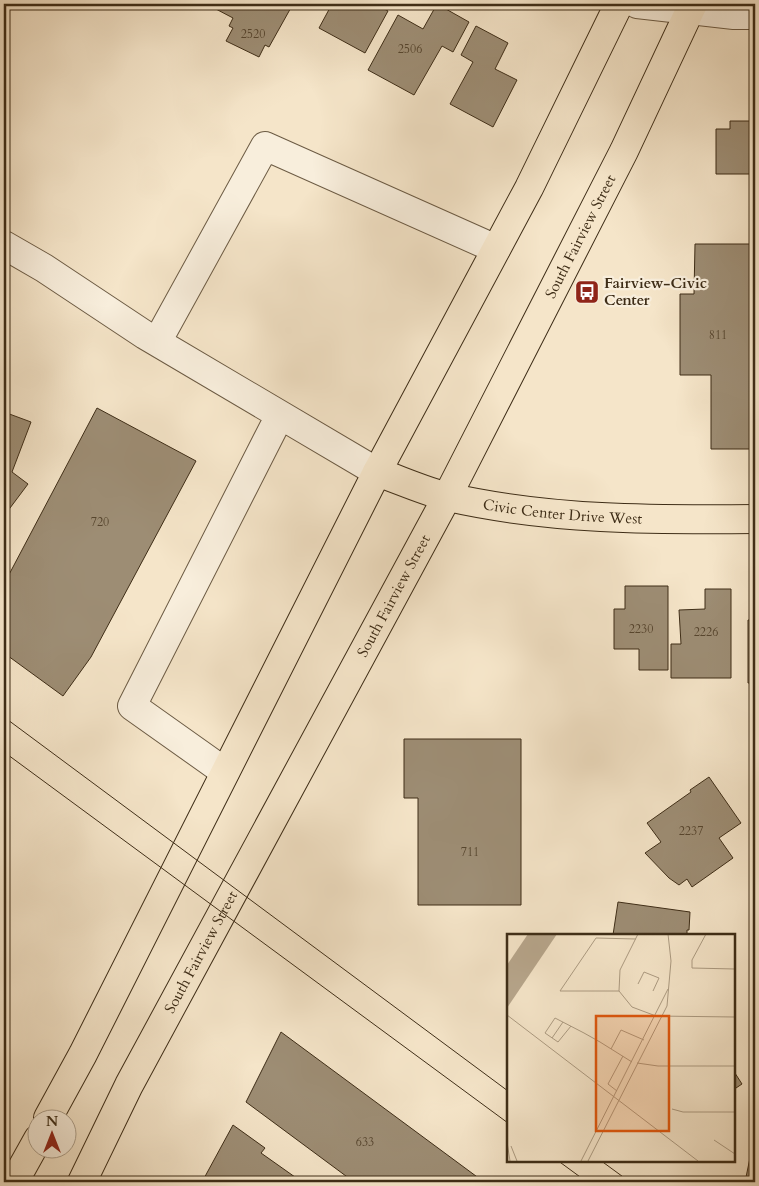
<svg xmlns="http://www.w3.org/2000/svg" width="759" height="1186" font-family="Cardo,serif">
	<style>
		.building { fill: #9d8d74; stroke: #3e2d17 }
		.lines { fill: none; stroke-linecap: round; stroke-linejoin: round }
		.minor-casing { stroke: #6c5b44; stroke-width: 30 }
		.major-casing { stroke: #3e2d17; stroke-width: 30 }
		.minor { stroke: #f8eedc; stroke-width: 28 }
		.major { stroke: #f5e5c9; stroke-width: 28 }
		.tram { stroke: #3e2d17; stroke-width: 1 }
		.labels { text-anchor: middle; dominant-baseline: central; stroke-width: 4.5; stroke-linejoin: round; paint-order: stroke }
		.number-label { font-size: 12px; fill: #56452e }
		.street-label { font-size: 15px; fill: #3e2d17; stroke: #f8eedc }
		.poi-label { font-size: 15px; font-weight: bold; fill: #3e2d17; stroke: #f8eedc; text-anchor: start }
		.inset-road { fill: none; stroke: #ac9b82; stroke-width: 1 }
		.view { fill: #e0570d; fill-opacity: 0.15; stroke: #e0570d; stroke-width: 2.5 }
		.inset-edge { fill: none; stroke: #3e2d17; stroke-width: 2.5 }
	</style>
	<rect width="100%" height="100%" fill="#f5e5c9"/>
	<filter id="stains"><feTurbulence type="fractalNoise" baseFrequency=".004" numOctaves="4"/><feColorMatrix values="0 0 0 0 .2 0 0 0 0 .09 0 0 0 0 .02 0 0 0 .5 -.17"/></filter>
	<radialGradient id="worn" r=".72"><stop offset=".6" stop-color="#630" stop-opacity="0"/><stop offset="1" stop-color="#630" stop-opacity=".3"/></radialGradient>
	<path class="building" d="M217 4H293L269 47 265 45 259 57 226 41 233 28 229 26 233 18 214 8Z
		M332 4H375L388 11 365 53 319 28Z
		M437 4 469 22 453 52 442 46 414 95 368 70 398 15 423 29Z
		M476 26 508 43 495 69 517 80 493 127 450 104 473 62 461 55Z
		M752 99H755V174H716V129H730V121H752Z
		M695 244H755V449H711V375H680V294H694Z
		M97 408 196 461 91 657 63 696 4 653V584Z
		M4 412 31 422 12 472 28 484 4 516Z
		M753 585H755V605H753Z
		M625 586H668V670H639V649H614V609H625Z
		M705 589H731V678H671V644H681L679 610 705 609Z
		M748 620H755V683H748Z
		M404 739H521V905H418V798H404Z
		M709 777 741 823 719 838 733 858 692 887 687 879 679 885 669 878 645 853 661 842 647 823 691 792 690 790Z
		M618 902 690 912 689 930H687V935H613Z
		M281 1032 484 1182H354L246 1102Z
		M733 1070 742 1084 733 1090Z
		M233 1125 265 1148 261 1153 302 1182H202Z
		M751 1153H755V1182H745Z"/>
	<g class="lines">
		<defs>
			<path id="minor" d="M637 4 734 15H755
				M4 245 44 268 145 335 377 472
				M157 342 265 146 496 249
				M225 772 132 706 280 415"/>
			<g id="major">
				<path id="s1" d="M377 472C400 480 424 491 448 497 549 520 653 520 755 519"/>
				<path d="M48 1118 83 1054 377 472 529 188 619 4"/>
				<path d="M14 1182 38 1139"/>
				<path id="s2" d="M82 1182 129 1085 447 497 624 151 693 4"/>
			</g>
		</defs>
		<use href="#minor" class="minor-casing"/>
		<use href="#major" class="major-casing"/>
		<use href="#minor" class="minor"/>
		<use href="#major" class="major"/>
		<path class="tram" d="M4 717 508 1091
			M4 752 508 1123
			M557 1160 587 1182
			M600 1160 630 1182"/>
	</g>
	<defs>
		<symbol id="bus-square" viewBox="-11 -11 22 22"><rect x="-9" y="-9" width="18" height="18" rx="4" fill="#8f2418" stroke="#f8eedc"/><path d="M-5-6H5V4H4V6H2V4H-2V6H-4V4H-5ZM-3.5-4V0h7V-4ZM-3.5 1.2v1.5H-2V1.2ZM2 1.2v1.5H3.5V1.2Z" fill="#fff"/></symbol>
	</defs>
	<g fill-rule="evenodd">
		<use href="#bus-square" x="573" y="278" width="28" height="28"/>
	</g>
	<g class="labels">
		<g class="number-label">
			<text x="253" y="34">2520</text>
			<text x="410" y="49">2506</text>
			<text x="718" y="335">811</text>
			<text x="100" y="522">720</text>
			<text x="641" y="629">2230</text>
			<text x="706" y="632">2226</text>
			<text x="691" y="831">2237</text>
			<text x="470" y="852">711</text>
			<text x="365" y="1142">633</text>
		</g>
		<g class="street-label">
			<text stroke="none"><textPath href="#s2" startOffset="1069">South Fairview Street</textPath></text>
			<text stroke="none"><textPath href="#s1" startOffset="191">Civic Center Drive West</textPath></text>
			<text stroke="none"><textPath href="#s2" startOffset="664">South Fairview Street</textPath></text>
			<text stroke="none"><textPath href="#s2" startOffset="259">South Fairview Street</textPath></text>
		</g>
		<g class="poi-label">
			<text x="604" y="283">Fairview-Civic<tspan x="604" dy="17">Center</tspan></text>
		</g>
	</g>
	<g transform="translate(507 934)">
		<rect width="228" height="228" fill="#f5e5c9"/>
		<path d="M21 0H50L0 74V31Z" fill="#b7a68c"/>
		<path class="inset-road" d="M199 0 185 26V34L228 35M131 50 137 38 152 44 146 57M53 57H112L125 73 149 82 228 83M53 57 89 4 129 5M112 57 113 36 131 0M0 81 191 227M64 92 51 108 38 99 48 84 77 99 93 108 125 128M45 104 56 88M104 115 114 96 137 106M130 129 151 132H228M110 157 101 150 116 122M165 175 176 178H228M207 206 228 220M0 208 3 227M4 212 10 227M74 227 161 55M81 227 160 72 164 27 161 0"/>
		<path class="view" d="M89 82H162V197H89Z"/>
		<rect width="228" height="228" class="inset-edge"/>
	</g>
	<rect width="759" height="1186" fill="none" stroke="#f5e5c9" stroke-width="20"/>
	<rect x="5" y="5" width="749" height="1176" fill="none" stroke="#3e2d17" stroke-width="2.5"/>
	<rect x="10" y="10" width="739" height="1166" fill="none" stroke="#3e2d17"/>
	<g transform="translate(52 1134)"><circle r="24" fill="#f8eedc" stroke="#aea18d"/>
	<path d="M0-4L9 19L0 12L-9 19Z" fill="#8f2418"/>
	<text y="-8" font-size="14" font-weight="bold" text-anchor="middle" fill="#3e2d17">N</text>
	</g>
	<rect width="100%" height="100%" filter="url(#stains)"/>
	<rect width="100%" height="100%" fill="url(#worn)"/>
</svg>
